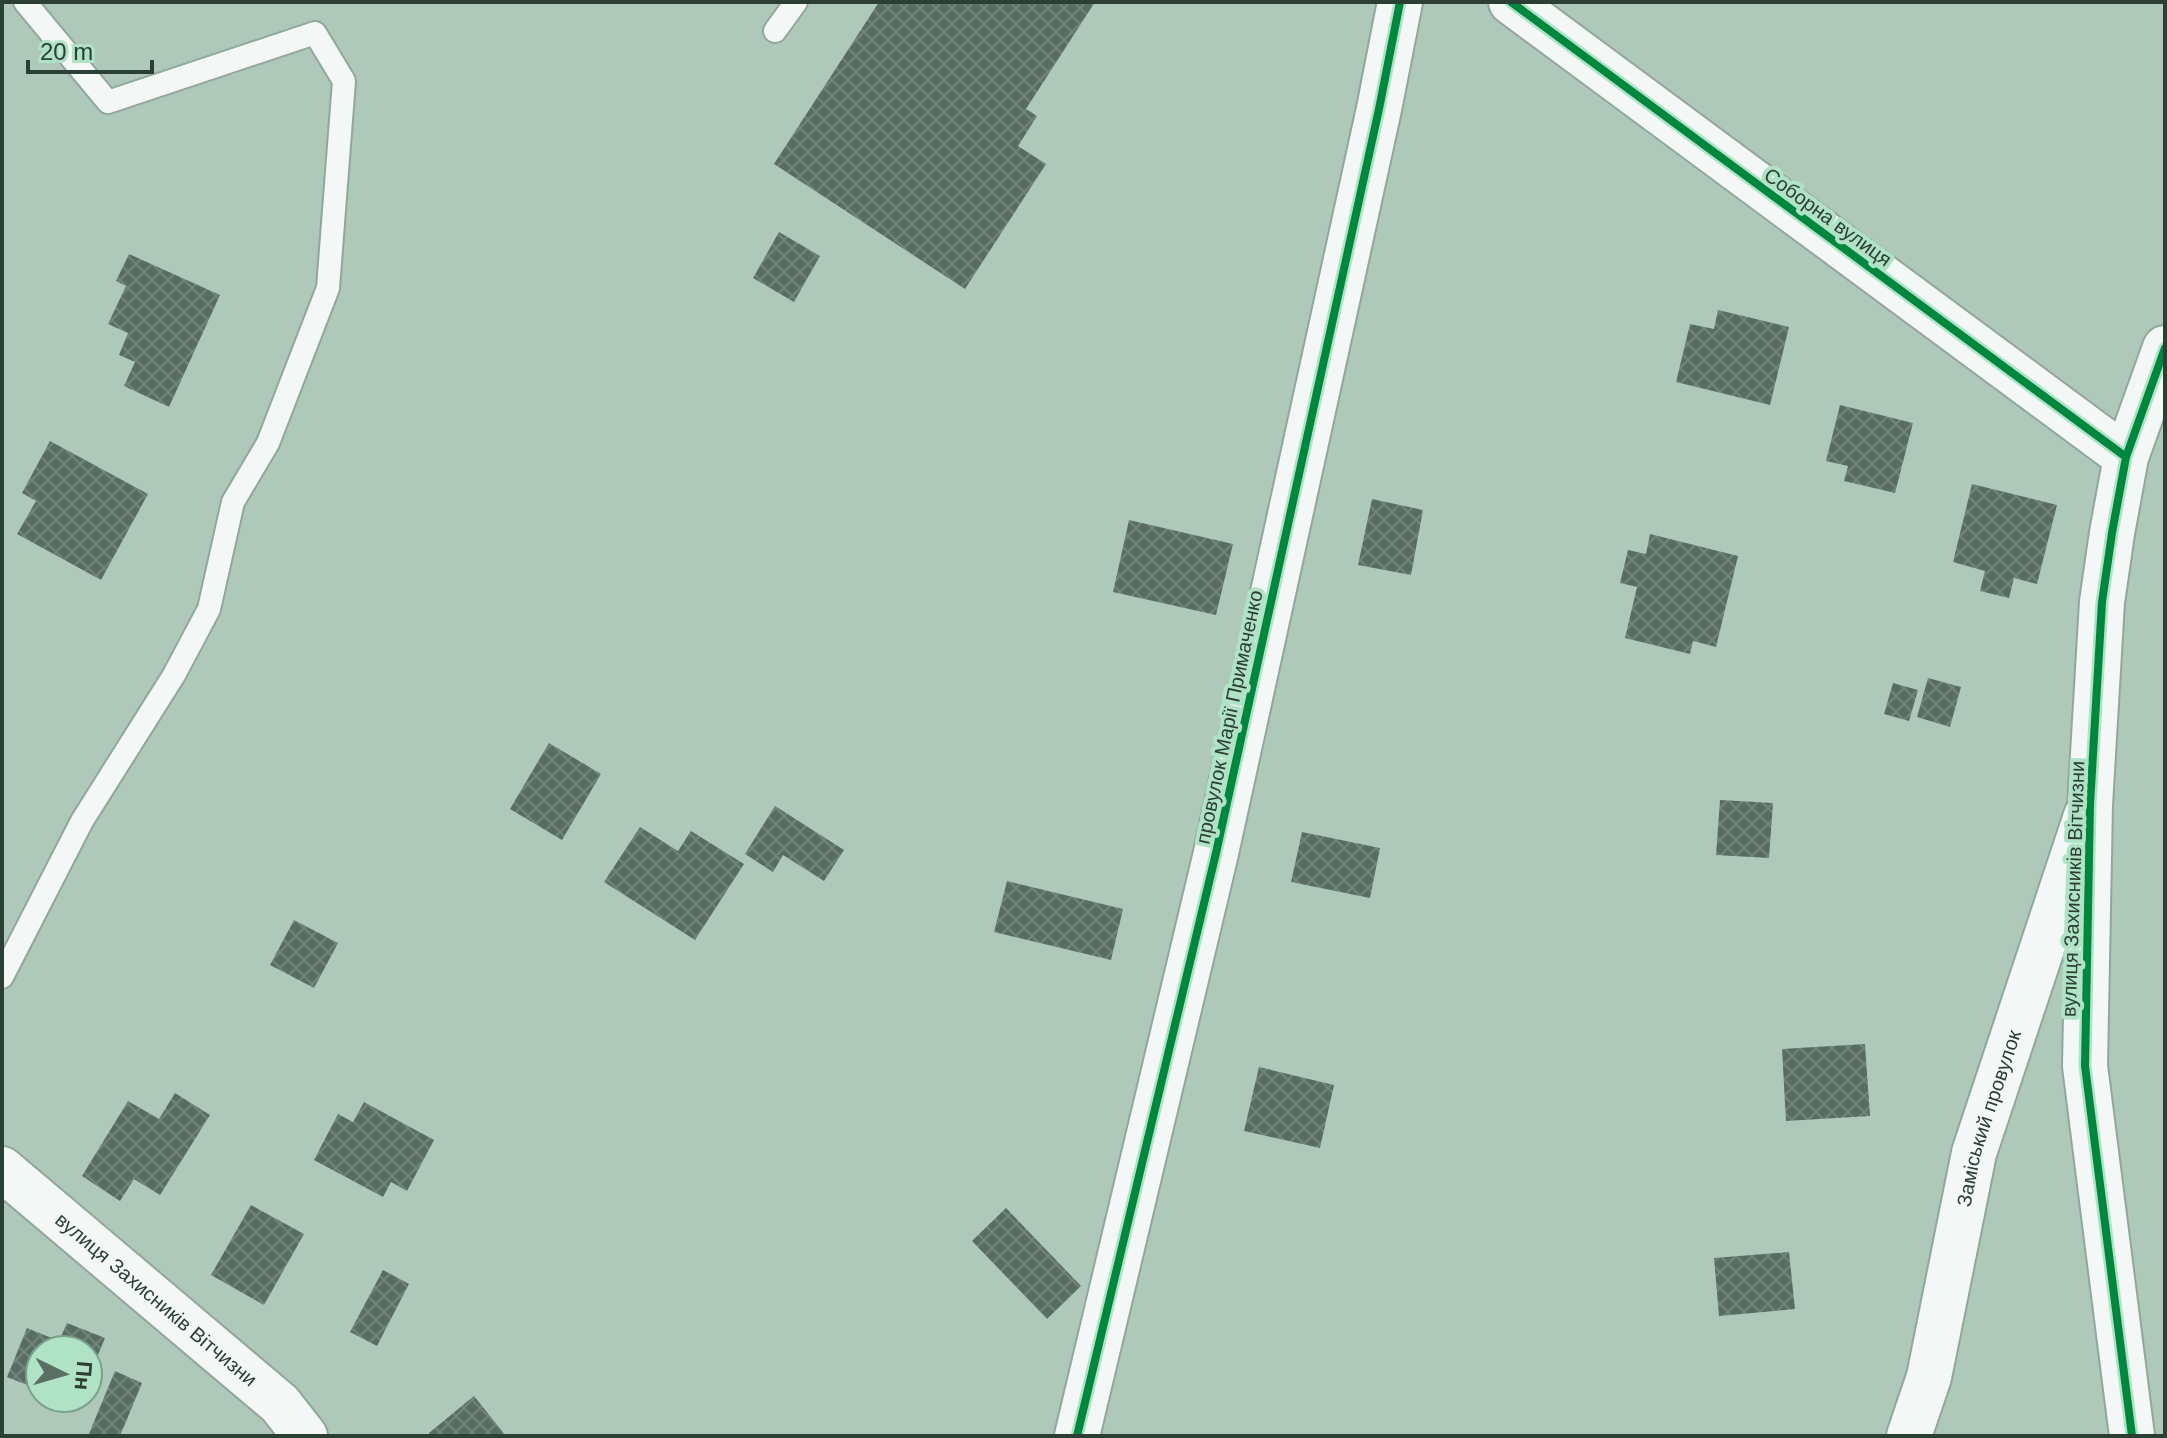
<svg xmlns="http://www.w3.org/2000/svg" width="2167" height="1438" font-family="Helvetica,sans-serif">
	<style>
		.building { fill: url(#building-cross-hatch) }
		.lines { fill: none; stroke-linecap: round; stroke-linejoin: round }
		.lane-casing { stroke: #92a79b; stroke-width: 26 }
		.street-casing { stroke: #92a79b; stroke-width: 48 }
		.secondary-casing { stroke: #92a79b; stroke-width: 48 }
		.lane { stroke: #f3f7f5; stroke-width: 22 }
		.street { stroke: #f3f7f5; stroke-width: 44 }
		.secondary { stroke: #f3f7f5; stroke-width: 44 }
		.cycleway-casing { stroke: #b0e2c6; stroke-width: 13 }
		.cycleway { stroke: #00873e; stroke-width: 8 }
		.labels { text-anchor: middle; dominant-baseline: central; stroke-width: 8; stroke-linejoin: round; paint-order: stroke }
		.street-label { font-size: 20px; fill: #2b3f34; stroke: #b0e2c6 }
	</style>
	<defs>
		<pattern id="building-cross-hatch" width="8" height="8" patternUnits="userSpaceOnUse" patternTransform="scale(2)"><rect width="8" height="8" fill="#586e64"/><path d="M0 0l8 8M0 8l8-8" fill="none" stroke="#72847c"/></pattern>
	</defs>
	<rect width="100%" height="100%" fill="#aec9ba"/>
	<path class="building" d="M879 2H1095L1026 109 1037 116 1018 146 1046 164 965 289 774 164Z
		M779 232 820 256 794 302 753 278Z
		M129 254 220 295 169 407 124 386 135 362 119 355 128 333 108 324 126 286 116 281Z
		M1718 310 1789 327 1770 405 1676 382 1690 324 1714 329Z
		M1840 405 1913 423 1895 493 1844 481 1848 466 1826 461Z
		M50 441 148 494 101 580 17 534 36 501 22 493Z
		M1972 484 2057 505 2037 584 2014 578 2009 598 1980 591 1985 571 1953 562Z
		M1372 499 1423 510 1411 575 1358 565Z
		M1129 520 1233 544 1216 615 1113 592Z
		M1650 534 1738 556 1716 647 1693 641 1690 654 1625 638 1637 587 1620 583 1628 550 1646 554Z
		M1928 678 1961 687 1950 727 1917 717Z
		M1893 683 1918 690 1909 721 1884 714Z
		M549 743 601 774 562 840 510 809Z
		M1720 800 1773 803 1769 858 1716 855Z
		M775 806 844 850 824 881 783 855 773 872 745 854Z
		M640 827 678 851 691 831 744 864 695 940 604 882Z
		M1302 832 1380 848 1370 898 1291 882Z
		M1007 881 1123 909 1111 960 994 932Z
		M294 920 338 943 314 988 270 965Z
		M1865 1044 1870 1116 1786 1121 1782 1049Z
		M1259 1067 1334 1085 1320 1148 1244 1131Z
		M175 1093 210 1115 160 1195 134 1179 120 1201 82 1176 128 1101 159 1119Z
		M364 1102 434 1140 407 1191 391 1182 383 1197 314 1160 338 1114 353 1122Z
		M251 1205 304 1234 264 1305 211 1275Z
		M1006 1208 1081 1286 1047 1319 972 1241Z
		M1789 1252 1795 1309 1719 1316 1714 1258Z
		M383 1270 409 1284 377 1346 350 1332Z
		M67 1323 105 1338 88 1379V1350H40V1390L7 1377 27 1328 59 1341Z
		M115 1371 142 1383 120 1436H88Z
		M474 1396 506 1436H431L429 1433Z"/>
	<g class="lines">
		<defs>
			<path id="lane" d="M775 31 796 2
				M2 977 82 821 174 675 209 609 233 502 268 443 328 288 344 81 315 33 108 102 25 2"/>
			<g id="street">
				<path id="s1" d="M2 1169 280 1404 305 1436"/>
				<path d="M1077 1436 1216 853 1379 109 1400 2"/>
				<path id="s2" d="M1909 1436 1929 1377 1974 1153 2086 816"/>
			</g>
			<path id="secondary" d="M1511 2 2126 457
				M2132 1436 2085 1066 2090 805 2102 602 2112 533 2126 457 2165 348"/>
		</defs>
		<use href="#lane" class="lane-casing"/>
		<use href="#street" class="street-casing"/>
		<use href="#secondary" class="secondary-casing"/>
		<use href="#lane" class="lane"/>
		<use href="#street" class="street"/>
		<use href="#secondary" class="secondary"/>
		<defs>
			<path id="cycleway" d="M1511 2 2126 457
				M1077 1436 1216 853 1379 109 1400 2
				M2132 1436 2085 1066 2090 805 2102 602 2112 533 2126 457 2165 348"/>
		</defs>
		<use href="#cycleway" class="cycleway-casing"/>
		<use href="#cycleway" class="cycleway"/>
	</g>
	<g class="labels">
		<g class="street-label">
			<text transform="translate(1828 217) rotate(36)">Соборна вулиця</text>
			<text transform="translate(1229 717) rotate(-78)">провулок Марії Примаченко</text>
			<text transform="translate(2073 889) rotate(-88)">вулиця Захисників Вітчизни</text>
			<text stroke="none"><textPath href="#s2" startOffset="328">Заміський провулок</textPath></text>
			<text stroke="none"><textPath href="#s1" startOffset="202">вулиця Захисників Вітчизни</textPath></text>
		</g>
	</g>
	<rect width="2167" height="1438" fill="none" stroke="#2b3f34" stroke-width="8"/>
	<g transform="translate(64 1374) rotate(95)"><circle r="38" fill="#b0e2c6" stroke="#7ba18c" stroke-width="2"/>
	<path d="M0-6L14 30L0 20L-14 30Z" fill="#596f63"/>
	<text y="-12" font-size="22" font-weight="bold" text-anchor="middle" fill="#2b3f34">Пн</text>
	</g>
	<path d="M28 60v12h124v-12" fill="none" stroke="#2b3f34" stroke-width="4"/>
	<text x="40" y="60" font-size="24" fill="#2b3f34" stroke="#b0e2c6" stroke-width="6" paint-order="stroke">20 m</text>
</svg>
